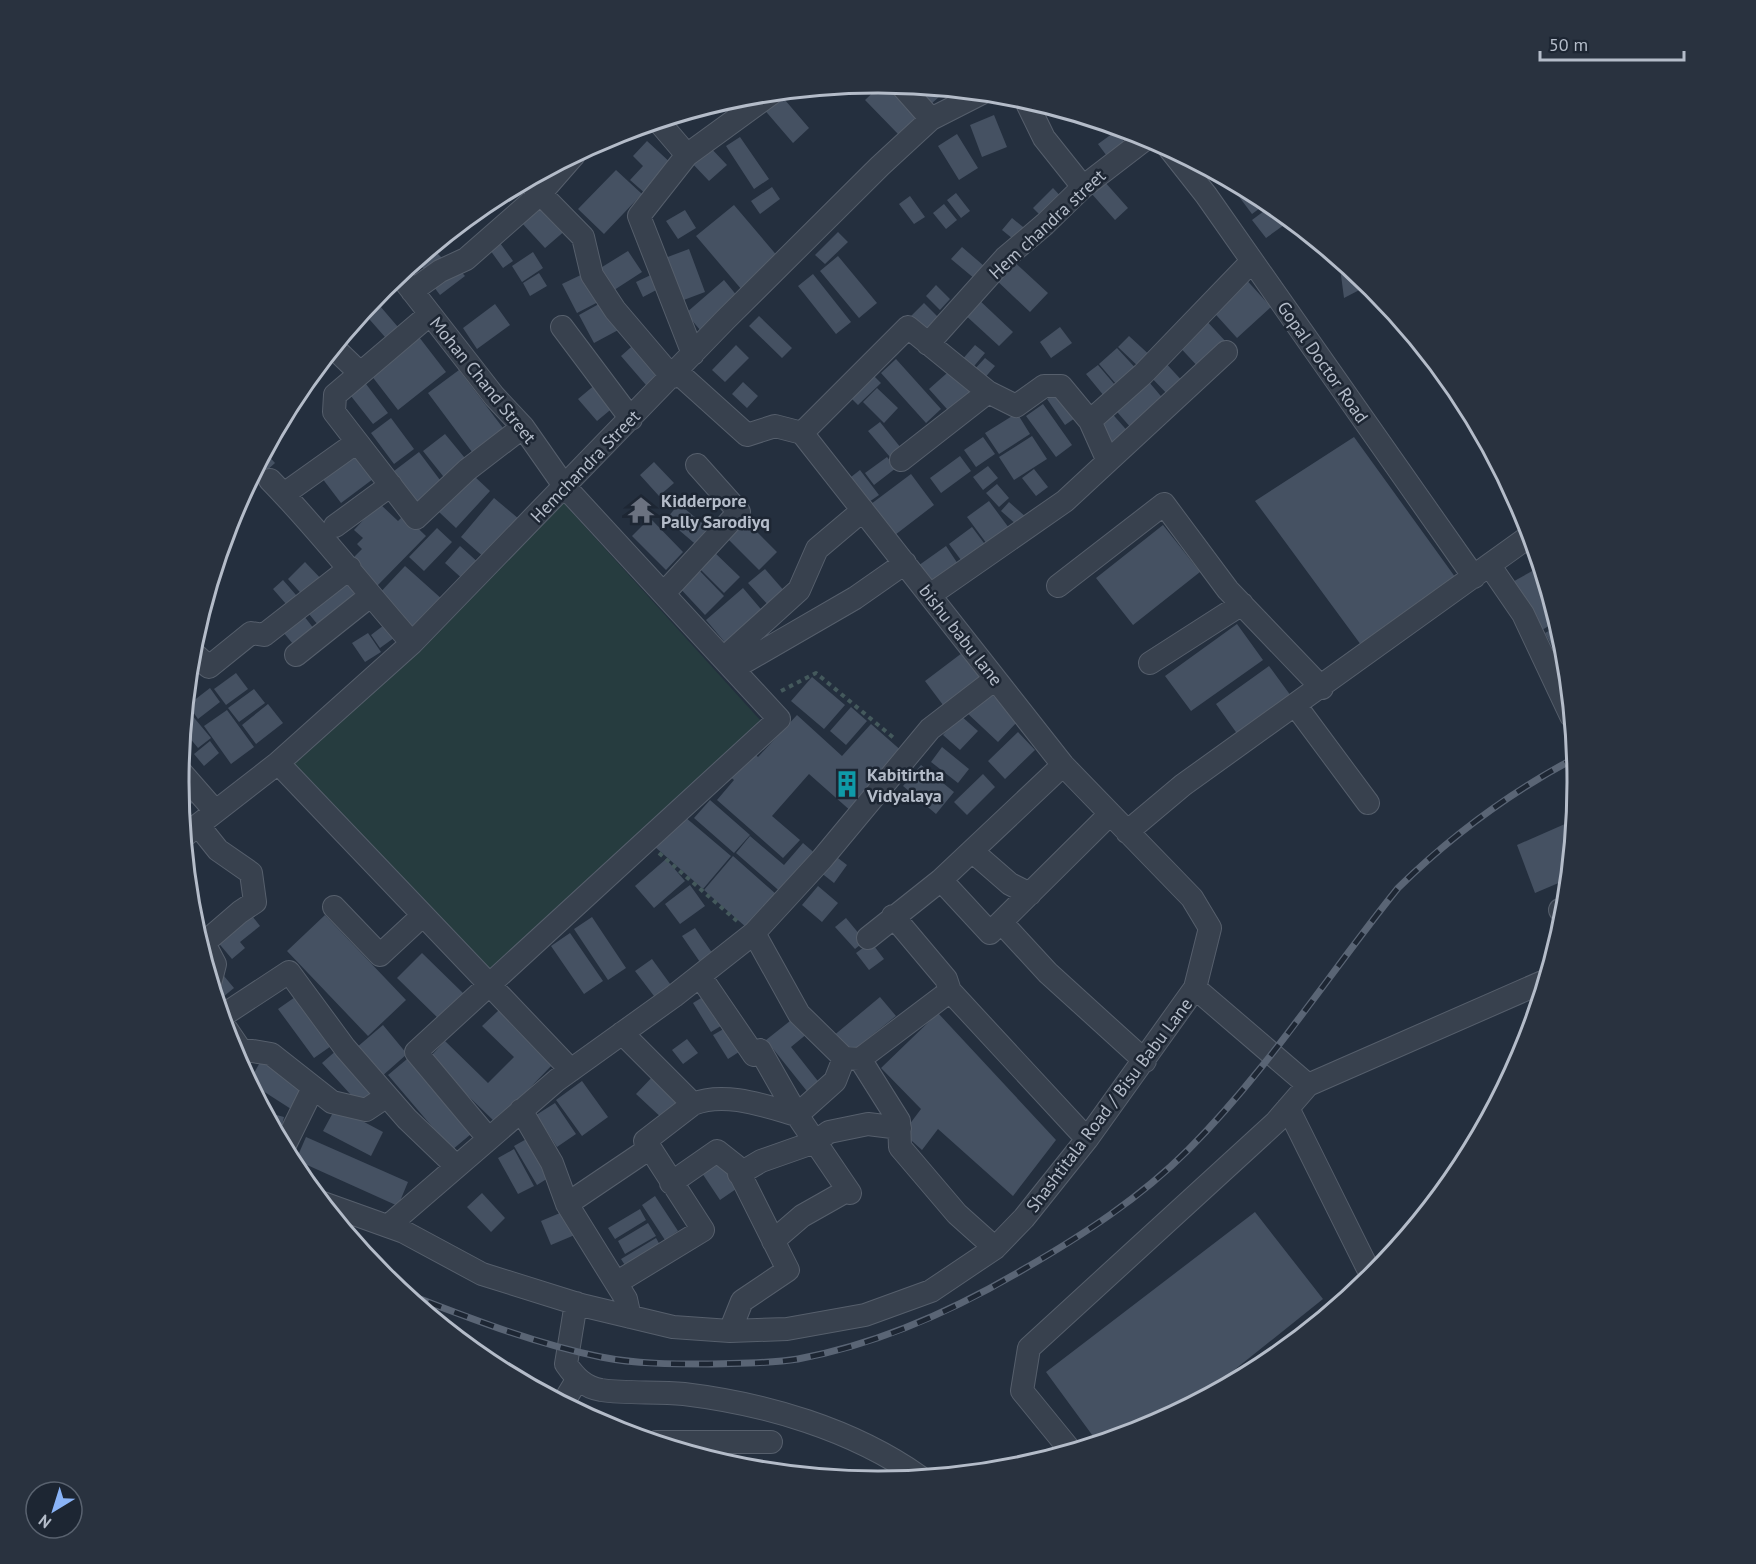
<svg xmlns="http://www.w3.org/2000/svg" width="1756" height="1564" font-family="'PT Sans',sans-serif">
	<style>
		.green { fill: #263c3f }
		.building { fill: #455162 }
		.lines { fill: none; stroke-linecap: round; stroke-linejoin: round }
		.minor-casing { stroke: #565f6c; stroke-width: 24 }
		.path { stroke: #44595c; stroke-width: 4; stroke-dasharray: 4.5 4.5; stroke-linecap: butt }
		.minor { stroke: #38414e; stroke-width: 22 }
		.rail-casing { stroke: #5a6575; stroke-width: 7 }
		.rail { stroke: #1d2633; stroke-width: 4.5; stroke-dasharray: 14; stroke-linecap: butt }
		.labels { text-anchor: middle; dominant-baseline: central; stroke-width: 5; stroke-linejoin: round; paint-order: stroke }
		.street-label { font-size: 18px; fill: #b4bcc9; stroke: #1d2633 }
		.poi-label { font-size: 18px; font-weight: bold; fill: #b4bcc9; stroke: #1d2633; text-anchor: start }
		.rim { fill: none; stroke: #b4bcc9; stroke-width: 3 }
	</style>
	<rect width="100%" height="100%" fill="#242f3e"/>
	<path class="green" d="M561 500 761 721 487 974 291 764Z"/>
	<path class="building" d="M883 83 918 116 898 134 865 100Z
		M917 86 948 89 931 104Z
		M779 93 809 128 793 143 762 107Z
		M994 115 1007 147 982 157 970 125Z
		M1116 131 1130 150 1112 163 1098 144Z
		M957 134 978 168 959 180 938 146Z
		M740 137 769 179 754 189 726 146Z
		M647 141 673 165 647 195 630 180 643 166 633 156Z
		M708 145 727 165 709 181 690 161Z
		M616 170 642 194 604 234 578 209Z
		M1104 181 1128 208 1115 220 1091 193Z
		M772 187 780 199 760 214 751 201Z
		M1053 188 1066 202 1046 221 1033 208Z
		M1244 188 1267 201 1268 202 1252 214 1237 194Z
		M956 193 970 211 961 218 947 200Z
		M910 196 925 217 914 224 899 204Z
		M543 202 567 229 545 248 521 222Z
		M944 204 957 220 946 229 933 213Z
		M734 205 779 258 742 290 696 236Z
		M1272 205 1291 220 1266 238 1252 220Z
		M685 210 696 228 678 239 666 221Z
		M1012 218 1028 231 1018 243 1002 230Z
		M838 232 848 242 825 264 815 255Z
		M495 236 513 261 503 268 485 243Z
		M962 247 991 272 981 284 951 259Z
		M432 248 444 260 429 274 416 261Z
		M689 249 705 292 681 301 665 258Z
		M628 251 642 272 608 294 594 272Z
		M533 252 543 268 522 282 512 266Z
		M838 256 877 303 859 318 820 271Z
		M1011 259 1048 293 1030 312 994 278Z
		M1339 260 1369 285 1344 298Z
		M455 265 465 276 440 295 431 283Z
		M587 272 602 300 577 313 562 284Z
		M539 273 547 286 530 296 523 283Z
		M655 273 662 287 643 297 636 282Z
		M813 274 851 322 836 334 798 286Z
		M1242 275 1271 307 1237 338 1208 306Z
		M724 280 738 297 700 330 686 313Z
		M936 285 950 299 940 310 926 296Z
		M977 298 1013 332 999 346 963 313Z
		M374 299 404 334 392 345 363 312Z
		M606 300 622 328 594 343 579 315Z
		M924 303 940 319 927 333 910 317Z
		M495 304 510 325 477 349 463 328Z
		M759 316 792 348 782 358 749 326Z
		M1202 316 1228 344 1201 370 1175 342Z
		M1060 327 1072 343 1051 358 1040 342Z
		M1129 336 1154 359 1143 371 1118 347Z
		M419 337 446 372 398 410 371 375Z
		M638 341 663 371 646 385 621 356Z
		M736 345 749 358 725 382 712 370Z
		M975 345 985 353 970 371 960 362Z
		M1117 348 1141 374 1122 391 1099 364Z
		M985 358 995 366 982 381 972 372Z
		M896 359 941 409 926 423 881 373Z
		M1162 359 1186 385 1171 398 1147 373Z
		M1098 365 1121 392 1109 402 1086 374Z
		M955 366 981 395 955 418 929 389Z
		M459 370 503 428 472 452 428 393Z
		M868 370 881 383 858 405 845 392Z
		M1144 376 1165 401 1132 429 1111 405Z
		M363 380 388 413 373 424 347 391Z
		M743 382 758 396 747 408 732 394Z
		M596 384 615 406 597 421 578 399Z
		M877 388 898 408 884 423 863 402Z
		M1063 389 1081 414 1065 425 1047 399Z
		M1043 404 1072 445 1056 457 1026 416Z
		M1108 409 1131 435 1116 448 1093 421Z
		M1017 413 1030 434 999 454 985 433Z
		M391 418 414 449 394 464 371 433Z
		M880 422 901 448 890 457 868 431Z
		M445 434 469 463 447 481 423 451Z
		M1032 436 1047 459 1014 480 999 457Z
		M983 437 995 454 976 467 964 450Z
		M1354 437 1458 581 1364 649 1255 501Z
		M359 451 377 476 341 503 322 478Z
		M265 452 275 463 244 491Z
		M419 452 446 488 421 507 394 471Z
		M960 456 971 471 941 493 930 478Z
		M887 457 896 468 874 485 865 473Z
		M654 462 674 483 659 496 640 475Z
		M988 466 998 478 983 490 973 477Z
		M1034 469 1048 487 1036 496 1022 478Z
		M860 470 879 495 869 502 851 477Z
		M911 474 934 505 895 535 871 504Z
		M473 475 490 491 456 528 439 512Z
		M997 484 1009 498 999 507 986 493Z
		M494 498 519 519 486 559 461 537Z
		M989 501 1009 528 987 544 967 517Z
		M1009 502 1026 517 1018 526 1001 511Z
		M379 503 398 521 404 515 426 536 377 586 350 561 362 549 357 544 363 538 354 530Z
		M679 504 713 532 700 548 666 519Z
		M742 517 777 552 759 570 724 535Z
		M650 518 683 552 666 570 632 536Z
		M1163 525 1200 572 1133 625 1096 578Z
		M972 527 987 547 964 564 949 544Z
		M437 528 452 542 424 571 409 557Z
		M460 546 481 565 466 582 445 563Z
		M946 546 960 567 931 589 915 568Z
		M712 550 740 577 724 593 697 566Z
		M305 562 326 584 308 601 288 579Z
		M405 566 443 600 413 633 375 598Z
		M696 567 724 596 705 615 677 585Z
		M765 569 786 593 770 607 748 583Z
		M1534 570 1549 594 1557 621 1537 633 1509 584Z
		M283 580 303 603 293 612 273 589Z
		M348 583 363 600 323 631 309 614Z
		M743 588 765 614 728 646 706 620Z
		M304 616 318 634 298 650 283 632Z
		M388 622 398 635 380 648 371 635Z
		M1237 624 1263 660 1191 711 1165 676Z
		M1558 626 1565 653 1558 657 1545 633Z
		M368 633 381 652 365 662 352 643Z
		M962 653 980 678 943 705 925 681Z
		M1565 658 1568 685 1557 663Z
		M1269 666 1291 696 1238 735 1216 704Z
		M236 673 248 689 226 705 214 689Z
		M812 677 845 705 824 729 791 701Z
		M210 688 220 702 198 719 188 705Z
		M254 689 265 703 239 722 228 708Z
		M987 690 1019 720 998 742 966 712Z
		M268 704 283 723 256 744 242 725Z
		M851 707 867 721 846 745 830 731Z
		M186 708 211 738 198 748 184 731Z
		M227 710 254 747 231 764 204 726Z
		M797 715 842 756 871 724 904 753 852 812 809 774 772 816 800 840 783 858 717 800 734 780 729 776 752 751 758 757Z
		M960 715 978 731 960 750 943 735Z
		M1018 732 1035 750 1005 779 988 761Z
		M210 741 219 753 204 766 194 754Z
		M942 747 969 769 958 783 931 762Z
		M921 765 954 792 936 814 903 786Z
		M983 774 995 787 967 815 954 802Z
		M184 784 197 798 182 813 179 788Z
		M710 800 750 835 734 853 694 818Z
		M685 817 731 856 703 889 654 846Z
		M1574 820 1568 879 1535 893 1517 845Z
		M750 836 784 865 803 843 818 856 784 895 736 853Z
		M834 855 847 865 834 883 820 872Z
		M733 856 776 894 747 928 704 890Z
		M666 859 685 881 654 908 635 886Z
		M690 885 705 906 680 924 665 904Z
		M818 886 838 903 822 922 802 905Z
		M249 912 260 926 240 942 245 948 232 959 216 940Z
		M325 915 406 1000 368 1036 287 951Z
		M592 917 626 968 608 980 574 929Z
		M846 918 865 941 855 949 835 927Z
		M695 928 715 957 702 965 682 936Z
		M570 933 603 981 584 994 551 946Z
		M871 942 884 959 869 970 856 953Z
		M422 953 465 995 441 1021 397 978Z
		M652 959 673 988 657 1000 635 971Z
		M224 976 234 988 223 997 213 986Z
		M298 995 334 1044 314 1058 278 1009Z
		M706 995 724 1024 711 1032 693 1003Z
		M880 997 896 1016 847 1055 832 1037Z
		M499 1010 554 1063 496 1123 429 1058 445 1041 488 1083 514 1057 482 1026Z
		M938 1013 1056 1140 1013 1196 938 1129 922 1150 903 1133 921 1109 881 1068Z
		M795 1017 808 1033 791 1047 821 1085 810 1095 766 1040Z
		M383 1025 407 1054 381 1077 356 1048Z
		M727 1027 742 1050 728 1059 713 1035Z
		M687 1039 698 1053 683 1064 672 1050Z
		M338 1049 376 1092 361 1106 322 1063Z
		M413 1054 477 1129 452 1150 388 1075Z
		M263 1057 305 1085 291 1109 249 1082Z
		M657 1072 684 1099 664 1120 636 1094Z
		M582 1081 608 1117 582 1136 556 1100Z
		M555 1103 576 1134 557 1147 536 1115Z
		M336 1107 383 1132 371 1156 323 1131Z
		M265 1112 284 1117 279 1137Z
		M306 1137 408 1182 398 1206 296 1160Z
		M530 1137 553 1175 537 1185 514 1146Z
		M514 1149 534 1186 518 1194 498 1158Z
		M717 1155 739 1187 720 1200 698 1167Z
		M482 1193 505 1218 491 1232 467 1207Z
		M655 1196 678 1231 665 1240 642 1205Z
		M640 1209 646 1220 615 1239 608 1228Z
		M567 1210 577 1234 551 1245 541 1221Z
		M1255 1212 1323 1299 1193 1403 1145 1428 1098 1443 1046 1372Z
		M648 1223 656 1236 625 1254 618 1241Z
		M656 1238 664 1252 630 1273 621 1259Z"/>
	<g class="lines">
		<defs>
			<path id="minor" d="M901 85 931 119
				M1025 99 1044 138 1083 187
				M658 121 687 155
				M1169 148 1206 195 1474 577
				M527 180 583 237 592 275 615 310 672 377
				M399 274 494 396 523 427 565 487 779 719 416 1052 488 1138
				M412 291 440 271 466 259 540 194 574 155
				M429 315 335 395 334 412 416 518 467 470 523 427
				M562 327 631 419
				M928 344 1005 258 1045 224 1083 187 1148 137
				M334 348 360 373
				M693 354 639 216 687 155 772 93
				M677 372 747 435 775 426 802 433
				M1090 421 1143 374 1252 261
				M802 433 908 327 988 392 1016 406 1044 386H1061L1090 421 1107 459
				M901 460 988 392
				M270 480C321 532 364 589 412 643
				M284 494 357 442
				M335 526 391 485
				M1490 566 1523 614 1571 716
				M1058 586 1164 504 1228 590 1322 688
				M664 593 739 512 697 465
				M930 595 1065 501 1226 352
				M191 651 209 667 251 633 264 635 350 568
				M296 655 370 596
				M724 658 799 590 817 549 863 510
				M1150 663 1242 604
				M734 668 855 598 905 563
				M1296 706 1368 803
				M278 763 571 1070
				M180 771 215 811
				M198 825 218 850 251 873 255 902 240 912 204 943 215 964 211 980
				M1127 832 1183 785 1531 535
				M184 836 278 763 412 643 726 319 880 166 931 119 982 93
				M972 851 1010 884 1030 894
				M941 880 1063 765
				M334 907 380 955 421 917
				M1560 910 1565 908
				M893 916 946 979 950 991
				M1001 922 1048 973 1145 1061
				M754 933 799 1014 844 1058 860 1059 899 1121 900 1147 957 1214 995 1248
				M868 938 941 880 990 933 1110 814
				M700 976 754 1055 760 1050 797 1115 835 1081 844 1058
				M1195 988 1308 1085 1545 981
				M222 1016 289 972 345 1048 407 1119 456 1166
				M225 1027 240 1049 271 1054 332 1102 366 1110 387 1096
				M860 1059 950 991 1087 1139
				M693 1104C725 1091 765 1106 797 1115L850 1193
				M1288 1108 1367 1267
				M521 1110 552 1163 567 1204 626 1299 630 1317
				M284 1147 313 1088
				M739 1174 761 1161 815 1142 829 1132 868 1124 900 1128
				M671 1183 717 1151 736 1166 788 1270 742 1301 730 1331
				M323 1203 404 1232 482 1274 581 1305 673 1327 730 1331 787 1329 865 1315 931 1291 995 1248 1024 1218 1087 1139 1195 988 1210 928 1192 898 1063 765 802 433
				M567 1204 650 1148 645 1141 693 1104 622 1033
				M388 1226 557 1080 674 996 754 933 822 859 930 729 995 679
				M773 1241 802 1216 848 1190
				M616 1283 703 1230 650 1148
				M576 1303 566 1364C575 1377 584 1387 601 1390 628 1394 657 1391 684 1394 766 1404 852 1429 920 1477
				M563 1403 577 1380
				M656 1442H771
				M1071 1451 1022 1391 1029 1348 1276 1122 1308 1085"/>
		</defs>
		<use href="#minor" class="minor-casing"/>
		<path class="path" d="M781 691 816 673 895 739
			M659 853 737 921"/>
		<use href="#minor" class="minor"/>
		<defs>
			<path id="rail" d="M402 1292C467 1317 532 1343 601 1357 636 1364 673 1364 708 1364 738 1363 768 1364 798 1359 879 1344 953 1311 1024 1269 1083 1235 1140 1198 1188 1150 1267 1071 1328 975 1398 888 1451 836 1509 793 1575 758"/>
		</defs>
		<use href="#rail" class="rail-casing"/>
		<use href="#rail" class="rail"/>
	</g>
	<defs>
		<symbol id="temple-bare" viewBox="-9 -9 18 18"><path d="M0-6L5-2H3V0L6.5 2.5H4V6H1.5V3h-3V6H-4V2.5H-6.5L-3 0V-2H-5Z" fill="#6b7280" stroke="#1d2633" stroke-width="2.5" paint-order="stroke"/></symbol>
		<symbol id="building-bare" viewBox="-9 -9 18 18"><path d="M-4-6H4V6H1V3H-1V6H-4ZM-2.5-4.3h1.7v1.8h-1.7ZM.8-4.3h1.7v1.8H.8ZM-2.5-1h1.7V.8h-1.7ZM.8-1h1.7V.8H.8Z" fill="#0f9aa8" stroke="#1d2633" stroke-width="2.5" paint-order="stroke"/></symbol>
	</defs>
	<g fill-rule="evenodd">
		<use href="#temple-bare" x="622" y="491" width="38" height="38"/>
		<use href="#building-bare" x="828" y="765" width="38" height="38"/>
	</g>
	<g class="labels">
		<g class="street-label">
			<text transform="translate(1047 224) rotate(-43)">Hem chandra street</text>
			<text transform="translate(1323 362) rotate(55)">Gopal Doctor Road</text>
			<text transform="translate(483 380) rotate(51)">Mohan Chand Street</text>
			<text transform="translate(585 466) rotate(-46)">Hemchandra Street</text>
			<text transform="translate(961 635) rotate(52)">bishu babu lane</text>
			<text transform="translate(1109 1105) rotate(-53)">Shashtitala Road / Bisu Babu Lane</text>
		</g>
		<g class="poi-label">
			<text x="661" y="500">Kidderpore<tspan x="661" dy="21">Pally Sarodiyq</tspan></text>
			<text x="867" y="774">Kabitirtha<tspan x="867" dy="21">Vidyalaya</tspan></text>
		</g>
	</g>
	<path d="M0 0H1756V1564H0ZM189 782a689 689 0 1 1 1378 0a689 689 0 1 1-1378 0Z" fill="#29323f" fill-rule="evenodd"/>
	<path class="rim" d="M189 782a689 689 0 1 1 1378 0a689 689 0 1 1-1378 0Z"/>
	<g transform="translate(54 1510) rotate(218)"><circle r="28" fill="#1d2633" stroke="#59626f" stroke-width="1.5"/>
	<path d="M0-4.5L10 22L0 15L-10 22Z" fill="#8ab4f8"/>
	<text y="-9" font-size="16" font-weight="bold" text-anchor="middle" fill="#b4bcc9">N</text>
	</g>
	<path d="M1540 51v9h144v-9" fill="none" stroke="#b4bcc9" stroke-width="3"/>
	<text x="1549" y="51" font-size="18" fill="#b4bcc9" stroke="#1d2633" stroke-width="4.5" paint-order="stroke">50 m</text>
</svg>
